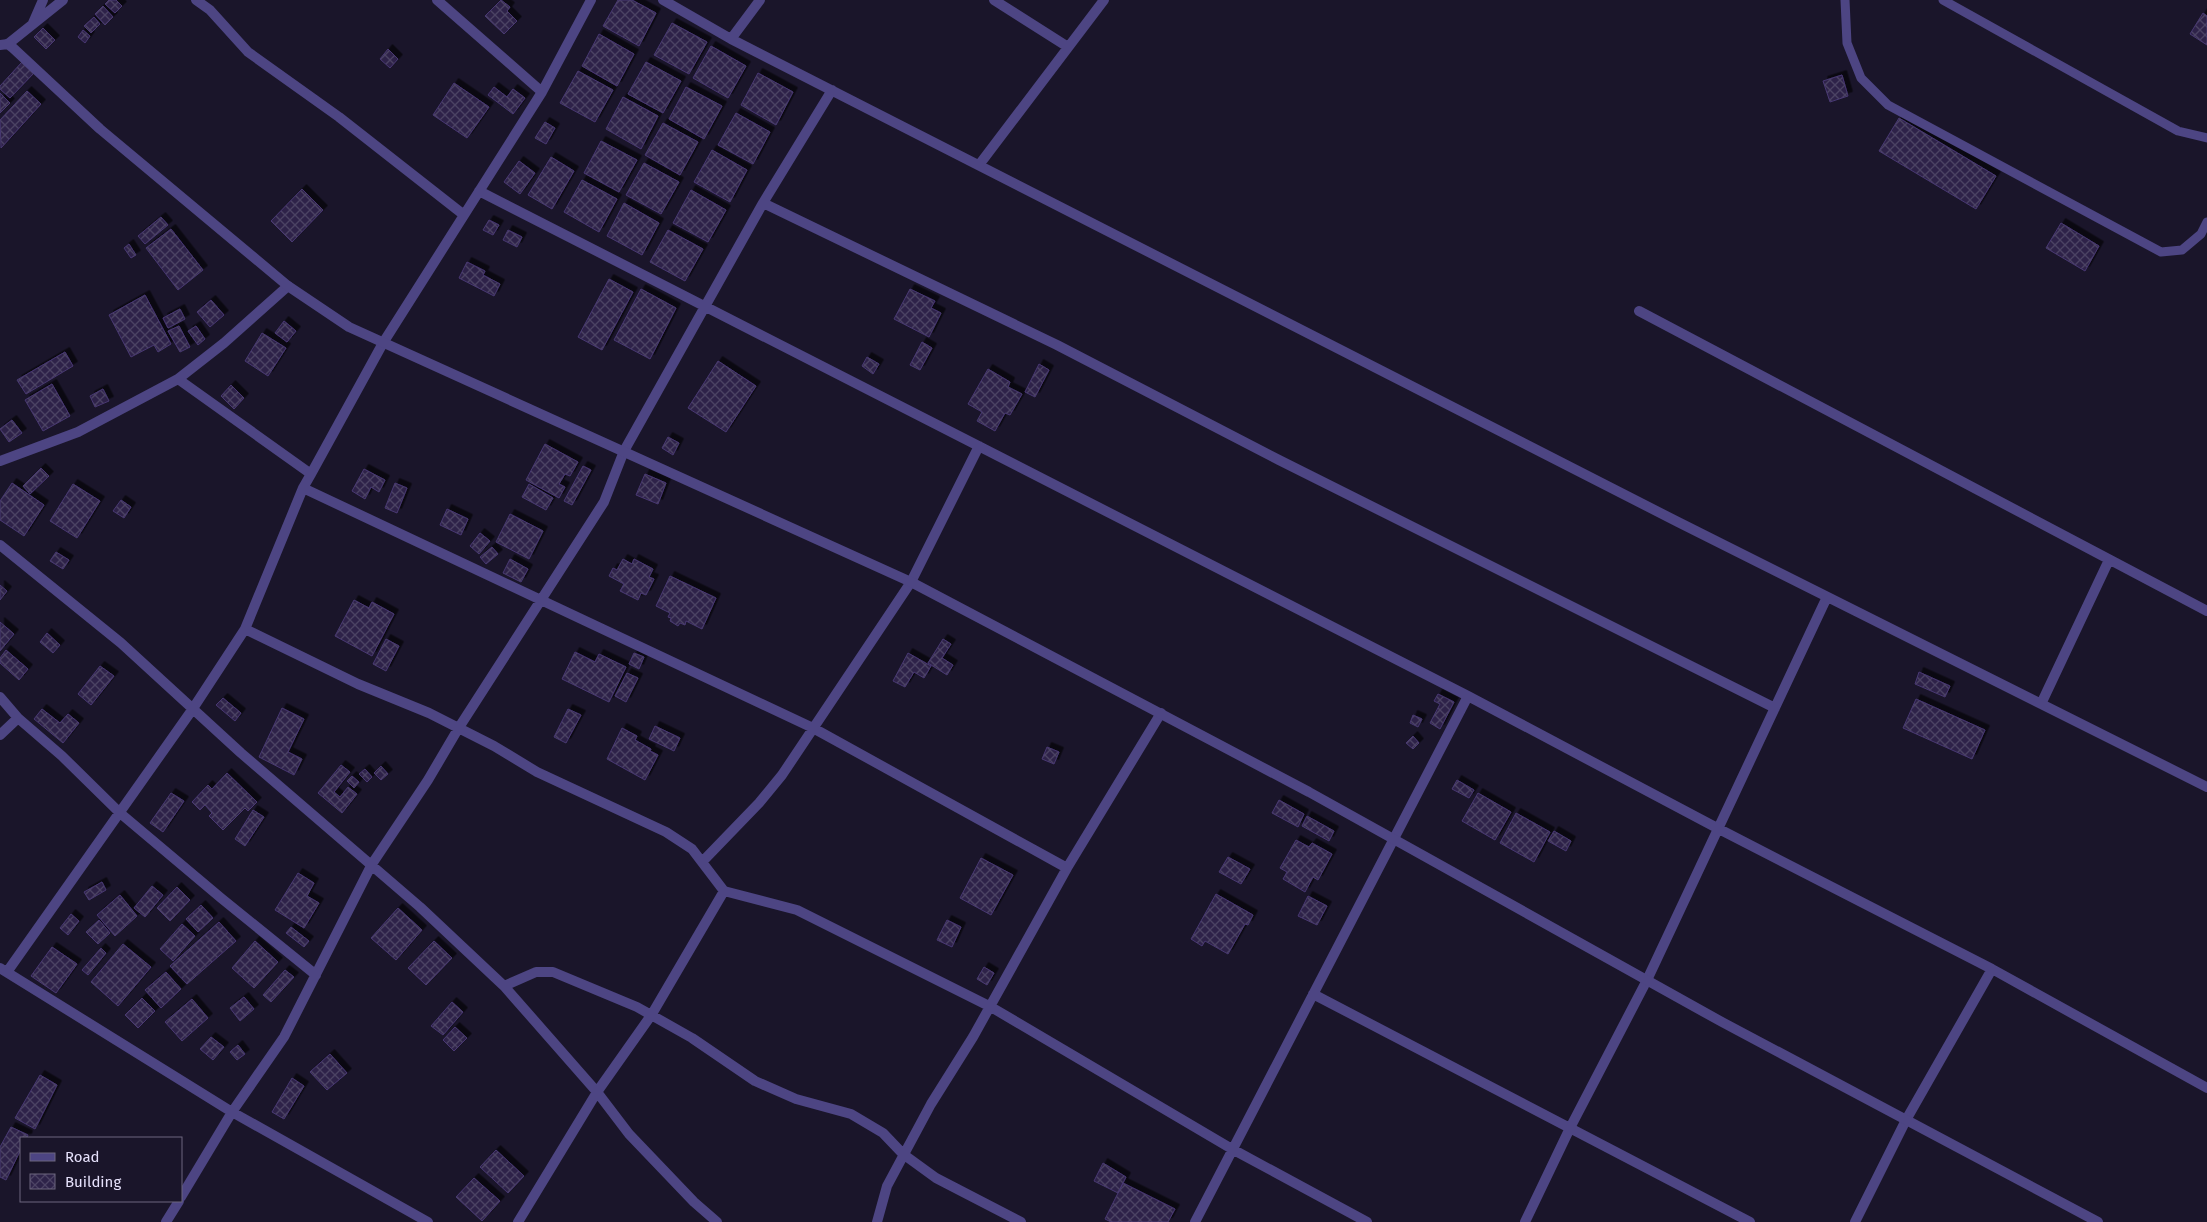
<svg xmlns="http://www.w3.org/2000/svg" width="2207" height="1222" font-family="'Fira Sans',sans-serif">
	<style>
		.building { fill: url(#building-cross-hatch); stroke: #483872; filter: url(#shadow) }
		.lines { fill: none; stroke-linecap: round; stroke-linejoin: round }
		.service { stroke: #4d4583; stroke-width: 9 }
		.minor { stroke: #4d4583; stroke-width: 10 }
		.tertiary { stroke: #4d4583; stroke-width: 10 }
	</style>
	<defs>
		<pattern id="building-cross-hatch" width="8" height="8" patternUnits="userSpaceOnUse" patternTransform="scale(1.25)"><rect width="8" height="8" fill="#2e2349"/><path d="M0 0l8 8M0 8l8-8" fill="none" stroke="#4c4364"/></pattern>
		<filter id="shadow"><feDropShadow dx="4.5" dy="-4.5" stdDeviation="0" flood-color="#0009"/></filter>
	</defs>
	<rect width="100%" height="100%" fill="#1a152a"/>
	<path class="building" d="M109 0H116L122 6 115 13 105 4Z
		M501 0 510 7 507 11 517 21 504 34 485 16Z
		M618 0H632L656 13 639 46 603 26Z
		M103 6 113 17 105 25 95 14Z
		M2203 13 2207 16V45L2190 34Z
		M94 17 100 24 91 33 84 26Z
		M672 23 707 42 689 74 654 55Z
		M43 28 55 40 46 49 34 37Z
		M83 30 90 36 85 43 78 37Z
		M599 34 634 54 617 86 582 66Z
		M711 46 746 66 728 98 693 78Z
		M388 49 398 59 390 68 380 59Z
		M22 62 34 73 10 98 0 89V86Z
		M646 62 681 81 663 113 628 94Z
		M578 71 613 90 595 122 560 103Z
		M758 73 793 92 776 125 741 105Z
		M1842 75 1848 96 1830 102 1823 81Z
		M454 83 489 107 467 138 433 115Z
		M494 87 507 97 513 89 525 98 513 114 488 95Z
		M686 87 722 106 704 139 669 119Z
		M27 91 41 104 1 148 0 120Z
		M0 93 10 103 0 113Z
		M623 97 658 116 641 149 606 129Z
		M736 113 770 132 753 164 718 145Z
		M1899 118 1996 176 1976 209 1879 151Z
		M545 122 555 128 546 144 535 138Z
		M663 123 698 142 680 175 645 155Z
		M601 141 637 160 619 192 584 173Z
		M712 150 747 170 730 202 694 182Z
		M551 157 574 171 552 209 528 195Z
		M519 161 535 173 520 194 504 182Z
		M644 163 679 182 661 214 626 195Z
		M582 180 617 199 599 232 564 212Z
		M302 189 323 210 292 242 271 221Z
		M691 190 726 210 708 242 673 223Z
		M624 203 659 223 642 255 607 236Z
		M161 217 168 225 145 244 138 236Z
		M489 220 499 225 493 235 483 230Z
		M2061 223 2099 246 2085 271 2046 248Z
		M171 229 203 270 178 290 146 248Z
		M508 230 522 237 517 247 503 240Z
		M668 230 703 249 685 281 650 262Z
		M129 244 136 255 131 258 124 248Z
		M467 262 485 271 483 275 500 284 494 296 459 278Z
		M609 279 633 292 602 350 578 337Z
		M641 289 676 308 650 359 614 340Z
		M910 289 935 301 931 308 941 313 929 337 894 319Z
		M145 295 171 344 158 352 154 345 131 357 109 315Z
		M211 300 224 315 210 327 197 312Z
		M180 309 185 319 168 328 163 318Z
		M284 321 296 331 287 342 275 333Z
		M179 326 190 347 180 352 168 331Z
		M196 326 205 339 198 345 188 331Z
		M262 333 286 348 268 376 245 361Z
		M922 342 932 348 920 370 910 365Z
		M65 352 73 366 26 394 17 380Z
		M867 357 879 364 873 374 862 366Z
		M718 361 756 386 726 432 688 408Z
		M1039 364 1049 370 1035 397 1025 392Z
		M988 369 1010 382 1008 387 1022 394 1010 415 1005 413 995 431 977 421 982 412 968 404Z
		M52 384 70 416 43 431 25 400Z
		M231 385 244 398 234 409 221 396Z
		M103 389 109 401 95 407 90 396Z
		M12 420 22 433 9 442 0 429Z
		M668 437 679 443 673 455 662 448Z
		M545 444 578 462 570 476 565 474 559 484 565 487 559 498 526 480Z
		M583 466 591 470 572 505 564 501Z
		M41 468 49 476 30 494 23 486Z
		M364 469 385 480 379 492 371 487 365 499 352 491Z
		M645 474 666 483 658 504 636 495Z
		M12 483 44 505 24 536 0 520V501Z
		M395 483 407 488 397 513 385 508Z
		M73 484 100 501 77 538 50 521Z
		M529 484 553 498 546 510 522 497Z
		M121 500 131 507 124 518 113 511Z
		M447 509 468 519 461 535 440 525Z
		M510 514 543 531 529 559 496 542Z
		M480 533 490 541 479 554 470 546Z
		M492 547 498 554 486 564 480 557Z
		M56 552 69 560 63 569 50 561Z
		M510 559 528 569 521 582 503 573Z
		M623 559 632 564 634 559 653 569 649 577 654 579 646 595 641 593 638 600 620 591 624 584 609 576 613 568 617 570Z
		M670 576 716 598 702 629 686 621 685 625 680 623 678 626 670 621 671 618 668 617 670 613 656 606Z
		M0 585 7 591 0 600Z
		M354 600 369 608 372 602 394 614 372 656 335 636Z
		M0 622 14 634 0 651Z
		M47 633 60 645 53 653 40 642Z
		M386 639 399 646 386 671 373 664Z
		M943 639 951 644 942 658 953 665 947 675 928 663Z
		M6 650 28 669 19 680 0 663V658Z
		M575 652 595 662 599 654 626 667 609 702 562 679Z
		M634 653 644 657 639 669 629 664Z
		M908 653 931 666 924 678 914 672 905 687 893 681Z
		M100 666 114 676 91 705 78 694Z
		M1919 672 1950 686 1945 697 1915 684Z
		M627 673 638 678 626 702 615 696Z
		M1438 694 1454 702 1440 729 1430 723 1440 704 1434 701Z
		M223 698 241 713 235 721 216 705Z
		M1916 699 1985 730 1972 759 1903 728Z
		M282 708 304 719 288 752 302 759 294 775 259 757Z
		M42 709 60 723 68 714 79 723 63 743 34 719Z
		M568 709 581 715 566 743 554 737Z
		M1413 715 1422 719 1418 727 1410 723Z
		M655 726 680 738 674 751 649 739Z
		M622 728 637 736 635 740 651 749 650 751 658 755 645 780 607 759Z
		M1413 736 1419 743 1413 749 1406 743Z
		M1047 747 1059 752 1054 764 1042 759Z
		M341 765 350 772 334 792 340 797 348 787 357 794 342 813 318 793Z
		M381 766 388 774 381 780 374 773Z
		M365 769 372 777 367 782 359 774Z
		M227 773 257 802 248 811 245 808 223 830 209 816 212 813 205 805 200 810 192 802 208 785 212 789Z
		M352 776 359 782 354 788 347 781Z
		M1457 780 1474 790 1469 798 1452 789Z
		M171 793 184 801 163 832 150 823Z
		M1478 793 1511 812 1495 840 1462 821Z
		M1279 800 1304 814 1298 827 1272 813Z
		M253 810 264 817 245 846 235 839Z
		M1516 813 1550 832 1534 862 1500 843Z
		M1307 816 1334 831 1329 841 1302 826Z
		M1554 831 1571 841 1566 851 1548 841Z
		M1296 840 1309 847 1312 843 1332 854 1318 880 1313 877 1305 892 1283 879 1287 872 1280 868Z
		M1228 857 1250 869 1241 884 1219 872Z
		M981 858 1013 875 991 915 960 898Z
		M298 873 314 883 307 896 319 903 304 928 275 910Z
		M102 882 106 890 89 900 84 892Z
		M152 886 163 895 145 917 134 908Z
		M177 887 190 900 170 921 157 908Z
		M1216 894 1253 915 1248 925 1245 924 1228 954 1205 941 1202 946 1191 939Z
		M120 895 137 916 115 936 97 915Z
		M1308 896 1327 906 1317 925 1298 916Z
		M201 905 213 918 198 932 186 919Z
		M398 908 422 930 396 960 371 938Z
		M71 914 79 921 68 935 60 928Z
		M99 920 110 933 98 944 86 932Z
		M947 920 961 927 952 947 937 940Z
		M219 922 236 941 187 984 170 966Z
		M182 924 195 936 173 961 160 949Z
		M291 927 309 941 304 947 286 933Z
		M255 941 278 962 254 988 232 968Z
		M434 941 452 958 426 985 408 968Z
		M123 944 151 967 118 1006 91 982Z
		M52 947 77 964 56 993 31 976Z
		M101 948 106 953 88 975 82 970Z
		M984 967 994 973 987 985 977 979Z
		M285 970 294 977 271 1002 263 995Z
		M166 972 181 989 161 1008 145 990Z
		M244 997 254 1009 240 1021 230 1008Z
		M142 998 155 1011 138 1028 125 1015Z
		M192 999 208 1018 182 1041 165 1022Z
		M452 1002 463 1012 443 1035 431 1026Z
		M455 1027 467 1038 454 1051 443 1040Z
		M211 1037 224 1047 213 1060 200 1049Z
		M238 1045 245 1054 237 1060 230 1052Z
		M330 1054 347 1073 327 1090 310 1072Z
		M40 1075 57 1085 35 1129 15 1118Z
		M292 1078 304 1086 284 1119 272 1112Z
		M11 1127 28 1135 27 1138H21V1149L6 1180 0 1177V1147Z
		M496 1150 524 1176 508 1193 480 1167Z
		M1103 1163 1126 1177 1118 1193 1094 1181Z
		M474 1178 500 1201 482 1221 456 1197Z
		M1123 1183 1175 1209 1168 1222H1111L1105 1219Z"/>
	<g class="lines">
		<path class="service" d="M1845 0 1847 43 1861 78 1888 105 2161 252 2182 250 2201 234 2207 222
			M1943 0 2178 131 2207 138"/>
		<path class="minor" d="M196 0 210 10 248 52 339 117 464 215
			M437 0 542 92
			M663 0 731 39 1678 522 2207 787
			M994 0 1068 47
			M33 23 43 0
			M731 39 760 0
			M8 44 63 0
			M979 165 1104 0
			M479 191 1468 696 1719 829 1992 969 2207 1088
			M763 203 1057 345 1279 460 1775 708
			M1639 311 2207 611
			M178 379 311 474
			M0 461 78 432 178 379 224 343 288 286
			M303 488 813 728 1067 868
			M0 545 121 643 241 753 420 907 504 986 597 1092 629 1134 694 1202 717 1222
			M245 629 358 684 429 713 494 746 537 772 666 832 692 849 724 891 797 910 991 1007 1232 1149 1367 1222
			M0 697 18 718 62 756 120 813 221 898 316 975
			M2041 704 2109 560
			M0 735 18 718
			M703 861 759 803 782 775 911 582 979 446
			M0 968 232 1112 428 1222
			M7 972 192 710 245 629 303 488 311 474 383 343 542 92 591 0
			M504 986 536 972H553L637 1007 692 1038 755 1081 796 1099 851 1114 883 1133 903 1154 936 1178 1021 1222
			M1313 994 1750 1222
			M181 1197 232 1112 284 1037 372 864 428 780 458 729 604 502 624 451 763 203 832 90
			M166 1222 179 1201
			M518 1222 597 1092 652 1014 724 891
			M877 1222 887 1186 931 1104 973 1037 1067 868 1161 713
			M1195 1222 1468 696
			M1525 1222 1570 1128 1647 980 1827 597
			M1855 1222 1906 1120 1992 969"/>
		<path class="tertiary" d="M0 45 8 44 13 48 100 129 288 286 349 327 911 582 1309 792 1722 1022 2098 1222"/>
	</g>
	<rect x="20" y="1137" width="162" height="65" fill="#1a152a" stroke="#6c677e"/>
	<rect x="30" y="1153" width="25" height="8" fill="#4d4583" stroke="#6c677e"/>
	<text x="65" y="1162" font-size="15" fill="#e6e1fb">Road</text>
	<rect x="30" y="1174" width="25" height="15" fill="url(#building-cross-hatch)" stroke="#6c677e"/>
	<text x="65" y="1187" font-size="15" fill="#e6e1fb">Building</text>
</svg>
